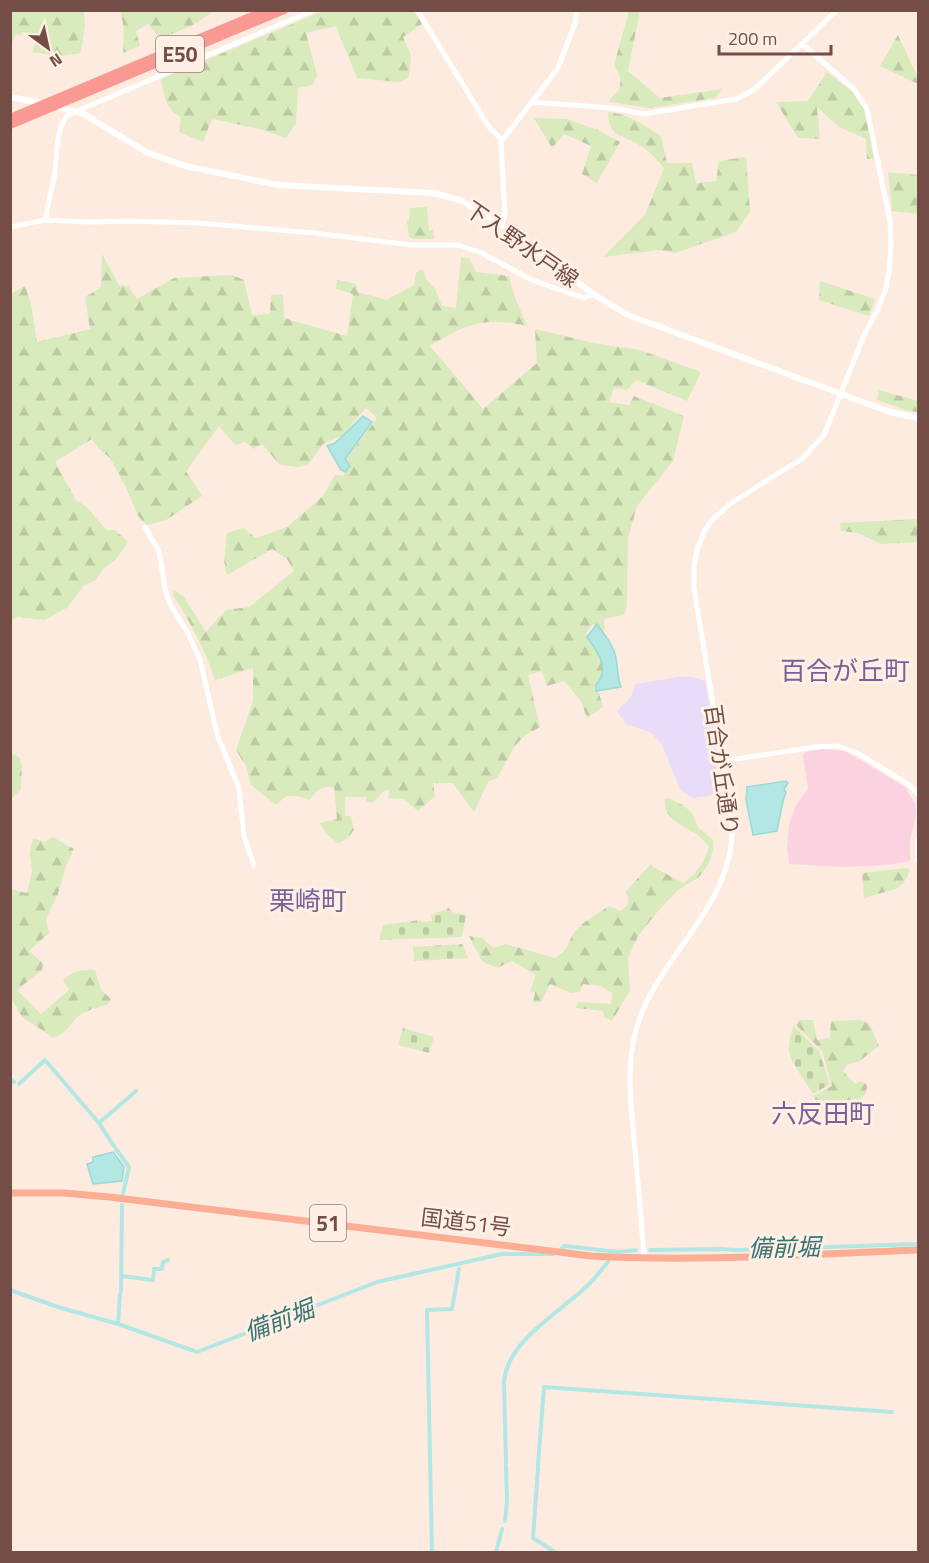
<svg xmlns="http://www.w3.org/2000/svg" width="929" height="1563" font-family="'Titillium Web','Noto Sans JP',sans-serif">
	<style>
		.education { fill: #e9dcf9 }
		.medical { fill: #fbd2df }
		.forest { fill: url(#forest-firs) }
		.cemetery { fill: url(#cemetery-stones) }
		.water { fill: #b3e7e4; stroke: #99d9d6; stroke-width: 1.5 }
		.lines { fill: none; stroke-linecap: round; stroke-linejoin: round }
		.canal { stroke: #b3e7e4; stroke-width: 4 }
		.tertiary { stroke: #fff; stroke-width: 5 }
		.secondary { stroke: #fff; stroke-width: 6 }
		.trunk { stroke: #fcae94; stroke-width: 7 }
		.motorway { stroke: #fa9993; stroke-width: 8 }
		.labels { text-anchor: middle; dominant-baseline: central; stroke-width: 6; stroke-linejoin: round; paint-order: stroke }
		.shield { fill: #fff0e6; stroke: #9e7e76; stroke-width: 1.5 }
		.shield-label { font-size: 21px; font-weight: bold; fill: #744d46 }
		.street-label { font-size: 22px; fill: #744d46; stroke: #fff0e6 }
		.water-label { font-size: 24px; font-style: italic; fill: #377472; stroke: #fff0e6 }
		.quarter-label { font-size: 26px; fill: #7a6198; stroke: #fff0e6 }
	</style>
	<defs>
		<pattern id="forest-firs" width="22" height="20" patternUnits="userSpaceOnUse" patternTransform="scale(1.5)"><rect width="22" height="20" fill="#d9eabd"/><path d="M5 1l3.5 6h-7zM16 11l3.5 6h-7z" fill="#becaa4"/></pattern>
		<pattern id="cemetery-stones" width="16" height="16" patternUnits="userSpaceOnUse" patternTransform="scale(1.5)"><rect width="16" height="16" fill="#d9eabd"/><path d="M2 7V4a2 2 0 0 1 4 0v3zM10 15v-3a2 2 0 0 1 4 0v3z" fill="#becaa4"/></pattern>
	</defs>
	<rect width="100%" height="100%" fill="#fdebdf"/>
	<path class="education" d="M679 677H692L705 681 719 768 716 769 719 794 694 798 681 791 661 743 650 732 626 724 617 711 631 697 635 684Z"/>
	<path class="medical" d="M822 749 845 751 905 787 916 805V815L910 840V861L887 865 844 867 789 864 787 847 789 825 795 807 808 788 803 755 805 752Z"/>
	<path class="forest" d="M11 10 84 11 85 26 81 53 60 56 32 52 35 43 42 37 16 34 11 44Z
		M120 11V10L214 11 195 24 160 39 148 24 136 31 140 46 123 53 124 28Z
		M323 11H414L422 24 403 37 411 55 409 77 399 82 357 78 336 26 306 33 317 75 313 85 298 88 296 123 286 138 259 129 212 119 203 142 179 132 181 117C165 109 164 95 161 79Z
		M629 11H640L628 71 660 98 722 89 715 98 650 108 609 102 610 99 619 90 621 78 614 65Z
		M898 35 918 78V84L880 66Z
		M827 72 854 93 864 108 874 159H867L866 139 839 127 817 107 820 139 798 138 776 102 808 101Z
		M608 112C629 114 644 125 661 136L667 163H692L696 183 716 181 719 161 746 157 750 212 736 232 675 253 659 250 603 257 645 215 664 168C658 161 651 153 643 147 624 135 608 138 608 112Z
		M534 118 567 119 598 130 620 142 597 183 582 174 591 146 564 134 552 148Z
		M888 172 918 175V214L892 211Z
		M427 207 429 230H433L434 239H415L409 237 407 221H409L410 208Z
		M102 254 119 285 128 286 137 299 174 278 232 275 244 280 252 315 270 314 271 295 283 294 284 317 290 320 347 336 353 294 336 289 337 280 356 284 358 292 386 300 414 285 416 273 423 269 426 279 435 289 442 306 456 308 461 258H469L476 272 509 276 514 295 527 326C484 316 466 324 430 346L483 409 537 363 535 329 594 343 640 350 701 372 687 401 636 380 627 390 614 388 609 402 629 405 634 396 684 416 673 461 637 506 628 538 627 605 624 615 604 619 605 631 593 624 586 633C601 654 610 661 597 686L603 707 587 718 581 701 564 681 547 686 542 671 528 675 540 727 524 736 515 746 497 778 488 782 474 812 453 783H433L435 796 418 811 403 799 388 798 390 790 384 791 374 802H367L366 797H345V816H351L354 830 348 838 338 843 326 834 320 823 337 819 334 787C322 786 316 790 310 800L297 796H286L276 805 251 785 246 766 236 750 253 701V668L215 680C205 649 190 622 173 595L174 590 184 597 206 632 226 610 249 607 294 571 287 559 272 549 227 575 224 561 227 533 243 528 256 538 287 527 323 496 335 475 343 476 351 465 346 459 377 418 366 408 341 436 323 444 308 465 298 467 280 465 262 444 254 449 245 442 235 445 219 426 186 471 202 496 166 520 147 525 138 516 125 485 110 458 99 449 92 439 55 462 76 500 87 507 106 530H115L128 542 116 559 102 570 96 580 83 586 68 607 45 620 18 617 11 620 10 294 25 286 31 304 37 342 90 329 85 297 101 287Z
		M820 281 875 299 869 316 819 300Z
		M879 390 918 401V412L909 411 877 400Z
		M918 519V542L881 544 858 533 841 531 840 523Z
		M11 753 20 758 22 766 21 789 11 799Z
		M665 798 671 799 684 806 692 813 698 827 713 840V850L709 863 699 877 678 890 659 910 638 936 628 958 630 990 612 1021 604 1017 603 1011 576 1008 578 1002 611 1004 612 993 600 986 583 984 580 992 571 993 550 984 541 1002H533L535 993 530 991 536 975 512 961 497 968 482 961 469 936 482 938 493 948 506 944 555 958C570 948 565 949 572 936 580 922 596 915 609 906L620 911 627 906 628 899 626 891 650 865 683 883C697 874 704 862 709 847 706 843 703 839 699 836 684 825 662 821 665 798Z
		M53 837 74 849 66 866 58 894 46 919 49 933 29 951 43 963 42 970 17 990 41 1014 69 990 63 980C74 971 81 969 95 970L101 990 111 999 108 1004C98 1008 88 1009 80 1015 70 1023 66 1034 54 1038L22 1017 11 998V889L27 893 32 871 30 853 33 838 44 842Z
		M907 868 910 870C901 897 885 888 864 899L862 873Z
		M799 1020H813L817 1040 830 1038 831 1021 860 1020 869 1023 879 1046 858 1062 848 1064 843 1071 855 1084 861 1081 867 1085 866 1093 847 1114 832 1109 823 1112 813 1096 832 1086 822 1051 796 1025Z"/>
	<path class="cemetery" d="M449 908 452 912 466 915 462 937 379 940 383 925 420 920 422 922 432 921 431 915Z
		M462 944 468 958 414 961 413 947Z
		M793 1025 819 1051 830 1084 813 1094C807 1083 789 1061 789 1050 788 1042 792 1033 793 1025Z
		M403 1028 434 1037 429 1053 398 1045Z"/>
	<path class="water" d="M363 416 372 422 345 459 350 466 345 472 341 470 327 446 335 443Z
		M597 624C604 634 614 646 616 658 618 668 617 677 621 687L596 691V685C611 669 597 651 587 637Z
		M786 781 788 783 784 789 786 792 783 801 777 831 753 835 746 800 747 787Z
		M113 1152 124 1167 122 1181 93 1184 87 1164 93 1162V1157Z"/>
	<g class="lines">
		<path class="canal" d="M10 1079 14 1082
			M19 1084 45 1060 99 1123 114 1146
			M99 1123 136 1091
			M116 1149 129 1167 123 1194
			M562 1248 565 1246 618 1252 636 1250
			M650 1250 720 1249 736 1250 918 1244
			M121 1276 153 1280 154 1269H162L163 1262 168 1260
			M10 1290 58 1307 118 1324 197 1352 377 1282 502 1254H553
			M121 1291 122 1205
			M118 1324 120 1294
			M504 1382C507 1341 559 1313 587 1286 595 1279 601 1270 608 1262
			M504 1384 506 1463
			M538 1465 544 1387 892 1412
			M538 1468 533 1538 555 1552
			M505 1521 507 1501 506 1466
			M432 1552 427 1310 452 1309 459 1269
			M496 1552 502 1529"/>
		<path class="tertiary" d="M417 10 489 127 502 140
			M532 102 612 108 644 114 736 99 755 89 837 10
			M46 220C47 205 51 193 54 178 58 159 54 130 68 115L314 10
			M501 225 505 216 501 142 558 68 575 23 577 10
			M10 227 46 220 90 222 128 221 198 223 314 233 411 245H458L482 253 532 280 583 298 593 294
			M145 527 159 551 165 589 170 604 189 635 200 660 218 737 239 788 244 836 254 865
			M723 761 815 747 838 746 859 754 908 784 918 794
			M918 840V860
			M644 1257C641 1218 638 1179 634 1139 631 1103 626 1066 636 1030 657 953 743 901 731 814L694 588V566L697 550 704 532 712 520 731 503 803 458 824 435 865 333 877 311 885 291 889 272 891 244 890 221 867 109 853 88 802 44"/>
		<path class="secondary" d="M10 97 45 104
			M55 106 84 114 146 152 185 166 278 185 434 193 460 200 501 225 593 294 628 315 890 412 918 418"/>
		<path class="trunk" d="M10 1193H64L109 1197 591 1256C698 1262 811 1254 918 1250"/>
		<path class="motorway" d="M10 118 266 10
			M10 125 284 10"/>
	</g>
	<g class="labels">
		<g class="shield">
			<rect x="156" y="36" width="48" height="36" rx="4.5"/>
			<rect x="310" y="1205" width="36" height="36" rx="4.5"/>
		</g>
		<g class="shield-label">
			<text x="180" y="54">E50</text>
			<text x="328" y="1223">51</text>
		</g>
		<g class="street-label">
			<text transform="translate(522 244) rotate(35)">下入野水戸線</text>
			<text transform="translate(722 770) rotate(82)">百合が丘通り</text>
			<text transform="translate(466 1222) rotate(7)">国道51号</text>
		</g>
		<g class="water-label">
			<text transform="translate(784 1247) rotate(-1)">備前堀</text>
			<text transform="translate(279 1320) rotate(-21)">備前堀</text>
		</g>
		<g class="quarter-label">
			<text x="845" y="670">百合が丘町</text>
			<text x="308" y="900">栗崎町</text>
			<text x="823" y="1113">六反田町</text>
		</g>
	</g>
	<rect width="929" height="1563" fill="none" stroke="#744d46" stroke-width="24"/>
	<g transform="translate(48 48) rotate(147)" stroke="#fff0e6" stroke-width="4.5" paint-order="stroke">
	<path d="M0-4.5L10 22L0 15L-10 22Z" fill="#744d46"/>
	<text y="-9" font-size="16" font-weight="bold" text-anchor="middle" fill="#744d46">N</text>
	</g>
	<path d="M719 45v9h112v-9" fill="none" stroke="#744d46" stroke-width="3"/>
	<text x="728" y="45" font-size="18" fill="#744d46" stroke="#fff0e6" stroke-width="4.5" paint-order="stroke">200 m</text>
</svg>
